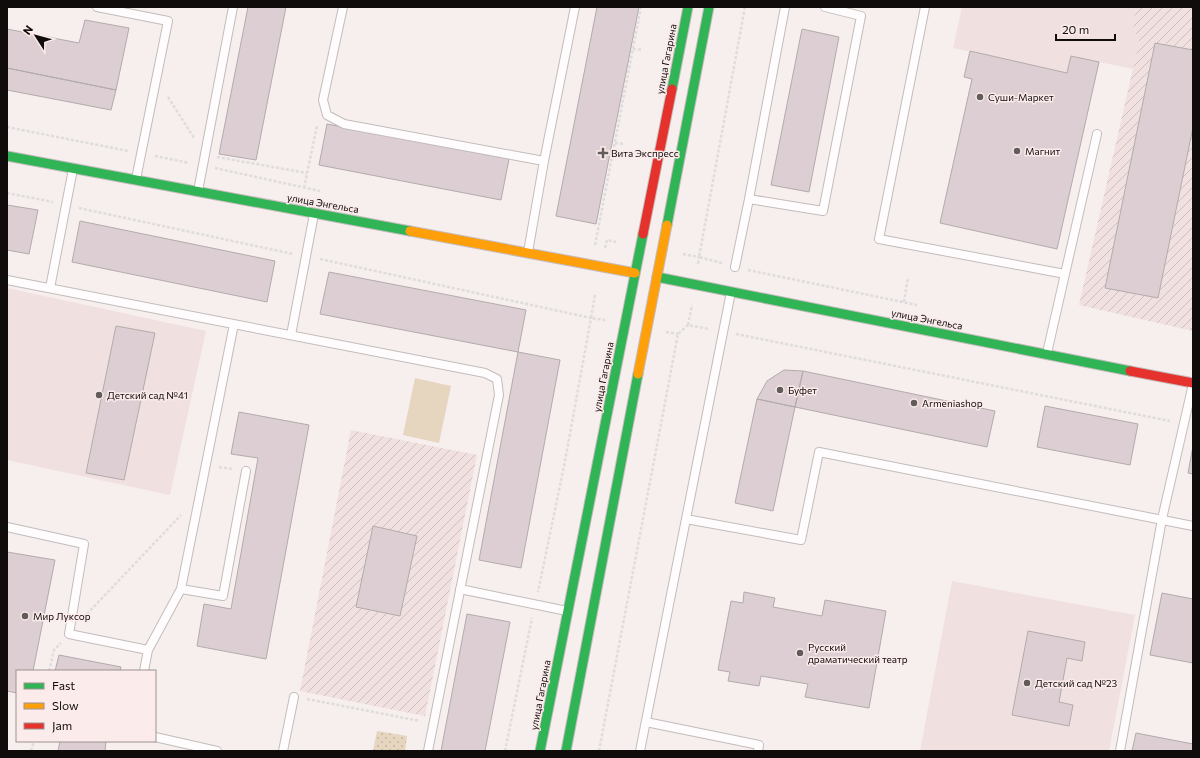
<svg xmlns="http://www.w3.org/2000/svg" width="1200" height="758" font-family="Commissioner,sans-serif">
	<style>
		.built { fill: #f1e0e0 }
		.industrial { fill: url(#industrial-furrows) }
		.grass { fill: url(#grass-dots) }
		.pitch { fill: #e6d5bf }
		.building { fill: #dcced2; stroke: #b2abac }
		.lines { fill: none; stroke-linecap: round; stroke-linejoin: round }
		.lane-casing { stroke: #c4bcbc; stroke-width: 10 }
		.fast-casing { stroke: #c4bcbc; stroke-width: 11 }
		.slow-casing { stroke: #c4bcbc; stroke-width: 11 }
		.jam-casing { stroke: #c4bcbc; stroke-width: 11 }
		.path { stroke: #dedcdc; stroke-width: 2.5; stroke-dasharray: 3 2; stroke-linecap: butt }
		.lane { stroke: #fefcfc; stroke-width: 8 }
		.fast { stroke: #30b455; stroke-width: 9 }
		.slow { stroke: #ff9f0a; stroke-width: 9 }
		.jam { stroke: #e5322d; stroke-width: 9 }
		.poi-dot { fill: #625b5b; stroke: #fbebea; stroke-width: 1.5 }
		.labels { text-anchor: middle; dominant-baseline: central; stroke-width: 3; stroke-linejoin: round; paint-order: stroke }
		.street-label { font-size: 10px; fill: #110c0c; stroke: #fbebea }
		.poi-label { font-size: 10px; fill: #110c0c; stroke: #fbebea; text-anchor: start }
	</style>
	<defs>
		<pattern id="industrial-furrows" width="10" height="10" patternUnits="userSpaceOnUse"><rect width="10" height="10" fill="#f1e0e0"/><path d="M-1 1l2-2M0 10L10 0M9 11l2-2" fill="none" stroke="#cebfbf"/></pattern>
		<pattern id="grass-dots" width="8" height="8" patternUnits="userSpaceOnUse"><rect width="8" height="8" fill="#e6d5bf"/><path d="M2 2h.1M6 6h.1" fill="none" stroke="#c4b6a3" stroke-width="1.8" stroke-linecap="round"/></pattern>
	</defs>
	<rect width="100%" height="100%" fill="#f7eeee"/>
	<path class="built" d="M962 7H1136L1133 25 1139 42 1133 69 1099 62 1067 73 953 48Z
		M7 288 206 331 170 495 7 460Z
		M952 581 1135 615 1109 751H920Z"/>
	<path class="industrial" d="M1136 7H1193V331L1079 305 1139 42 1133 25Z
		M351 430 477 455 425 716 300 691Z"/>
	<path class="grass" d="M377 731 407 736 405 751H373Z"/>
	<path class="pitch" d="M415 378 451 386 439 443 403 435Z"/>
	<path class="building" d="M248 7H286L256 160 219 154Z
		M597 7H639L596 224 556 216Z
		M85 20 129 28 116 90 7 68V29L79 43Z
		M802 29 839 37 809 192 771 185Z
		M1155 43 1193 50V127L1158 298 1105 288Z
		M970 51 1067 73 1071 56 1099 62 1057 249 940 223 972 79 964 77Z
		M7 68 116 90 111 110 7 90Z
		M327 124 509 159 501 200 319 165Z
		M7 205 38 210 29 254 7 250Z
		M80 221 275 261 267 302 72 262Z
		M329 272 526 310 518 352 320 314Z
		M116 326 155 333 124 480 86 473Z
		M518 352 560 360 521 568 479 560Z
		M784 370 803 371 795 407 757 399 767 381Z
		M803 371 995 411 987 447 795 407Z
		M757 399 795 407 773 511 735 503Z
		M1045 406 1138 424 1130 465 1037 447Z
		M239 412 309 425 266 659 197 646 204 604 231 609 258 458 231 454Z
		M1193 446V474L1188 473Z
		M373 526 417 536 400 616 356 607Z
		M7 552 55 560 33 671H17V693L7 691Z
		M744 592 775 598 773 607 822 616 825 600 886 611 869 708 805 697 808 684 761 676 759 686 728 681 730 672 718 670 731 601 743 603Z
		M1162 593 1193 599V663L1150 655Z
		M467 614 510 622 485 751H441Z
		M1028 631 1085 642 1082 661 1067 658 1059 702 1073 705 1069 726 1012 715Z
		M59 655 121 667 120 671H55Z
		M1136 733 1193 744V751H1132Z
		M60 741H106L105 751H107H58Z"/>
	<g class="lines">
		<defs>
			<path id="lane" d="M97 7 168 21 136 179
				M343 7 323 100 327 115 344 124 544 161
				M785 7 749 199 823 211 861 16 825 7
				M925 7 879 239 1065 274 1047 353
				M198 191 233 7
				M528 252 544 161 575 7
				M735 267 749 199
				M1065 274 1097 134
				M7 280 485 373 497 379 499 395 428 751
				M50 288 73 169
				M291 335 314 214
				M686 519 801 540 819 452 1193 526
				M7 527 84 544 69 634 148 650 181 589 234 324
				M181 589 223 596 246 471
				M460 589 567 611
				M144 671 148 650
				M646 722 759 745 758 751
				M155 737 217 751
				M283 751 294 697
				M640 751 731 292
				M1120 751 1162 519 1193 384"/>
			<path id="fast" d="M672 89 688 7
				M7 156 410 231
				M667 225 709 7
				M657 277 1130 371
				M540 751 643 234
				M566 751 638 374"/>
			<path id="slow" d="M410 231 635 273
				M638 374 667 225"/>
			<path id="jam" d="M643 234 672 89
				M1130 371 1193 383"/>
		</defs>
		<use href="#lane" class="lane-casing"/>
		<use href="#fast" class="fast-casing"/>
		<use href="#slow" class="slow-casing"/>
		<use href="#jam" class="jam-casing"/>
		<path class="path" d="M633 49 643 50
			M168 97 194 138
			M7 127 128 151
			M615 143 625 144
			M155 156 189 163
			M217 157 307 173
			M215 168 320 191
			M304 188 317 126
			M7 193 53 202
			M79 208 293 254
			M595 245 641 7
			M605 248 607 240 616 242
			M683 254 699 257 698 264
			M320 259 591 318 565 461 538 592
			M722 263 699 257 745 7
			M748 270 917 305
			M595 295 591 318 605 320
			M904 302 908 277
			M688 325 692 305
			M666 332 678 334
			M736 334 1170 421
			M219 467 232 469
			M87 614 181 515
			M49 671 54 650 61 643
			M307 699 420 721
			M31 751 34 741
			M505 751 532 618
			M599 751 678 334 688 325 709 329"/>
		<use href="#lane" class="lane"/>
		<use href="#fast" class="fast"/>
		<use href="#slow" class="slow"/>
		<use href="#jam" class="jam"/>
	</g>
	<g class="poi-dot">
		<circle cx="980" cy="97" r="4"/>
		<circle cx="1017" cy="151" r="4"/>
		<path d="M601 147h4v4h4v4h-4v4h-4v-4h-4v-4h4z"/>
		<circle cx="780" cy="390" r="4"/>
		<circle cx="99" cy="395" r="4"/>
		<circle cx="914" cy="403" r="4"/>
		<circle cx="25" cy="616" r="4"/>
		<circle cx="800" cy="653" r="4"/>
		<circle cx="1027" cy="683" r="4"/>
	</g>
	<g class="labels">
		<g class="street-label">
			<text transform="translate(666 59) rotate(-79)">улица Гагарина</text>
			<text transform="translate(323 203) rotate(10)">улица Энгельса</text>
			<text transform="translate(927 319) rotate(11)">улица Энгельса</text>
			<text transform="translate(603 377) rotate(-79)">улица Гагарина</text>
			<text transform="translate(540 695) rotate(-79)">улица Гагарина</text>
		</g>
		<g class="poi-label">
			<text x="988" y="97">Суши-Маркет</text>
			<text x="1025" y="151">Магнит</text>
			<text x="611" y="153">Вита Экспресс</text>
			<text x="788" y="390">Буфет</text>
			<text x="107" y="395">Детский сад №41</text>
			<text x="922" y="403">Armeniashop</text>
			<text x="33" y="616">Мир Луксор</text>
			<text x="808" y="647">Русский<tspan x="808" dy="12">драматический театр</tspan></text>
			<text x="1035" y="683">Детский сад №23</text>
		</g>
	</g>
	<rect width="1200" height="758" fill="none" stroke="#110c0c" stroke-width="16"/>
	<rect x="16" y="670" width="140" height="72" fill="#fbebea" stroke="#9d9291"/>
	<rect x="24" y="683" width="20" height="6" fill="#30b455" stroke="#9d9291"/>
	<text x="52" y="690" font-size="12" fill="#110c0c">Fast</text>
	<rect x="24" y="703" width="20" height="6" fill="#ff9f0a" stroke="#9d9291"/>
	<text x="52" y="710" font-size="12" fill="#110c0c">Slow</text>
	<rect x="24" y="723" width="20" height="6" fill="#e5322d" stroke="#9d9291"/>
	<text x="52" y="730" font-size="12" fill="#110c0c">Jam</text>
	<g transform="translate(36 36) rotate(306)" stroke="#fbebea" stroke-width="3" paint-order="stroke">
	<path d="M0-3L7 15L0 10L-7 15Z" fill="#110c0c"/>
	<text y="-6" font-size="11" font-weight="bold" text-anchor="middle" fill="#110c0c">N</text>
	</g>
	<path d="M1056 34v6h59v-6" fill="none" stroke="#110c0c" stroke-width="2"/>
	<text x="1062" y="34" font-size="12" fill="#110c0c" stroke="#fbebea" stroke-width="3" paint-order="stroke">20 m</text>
</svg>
